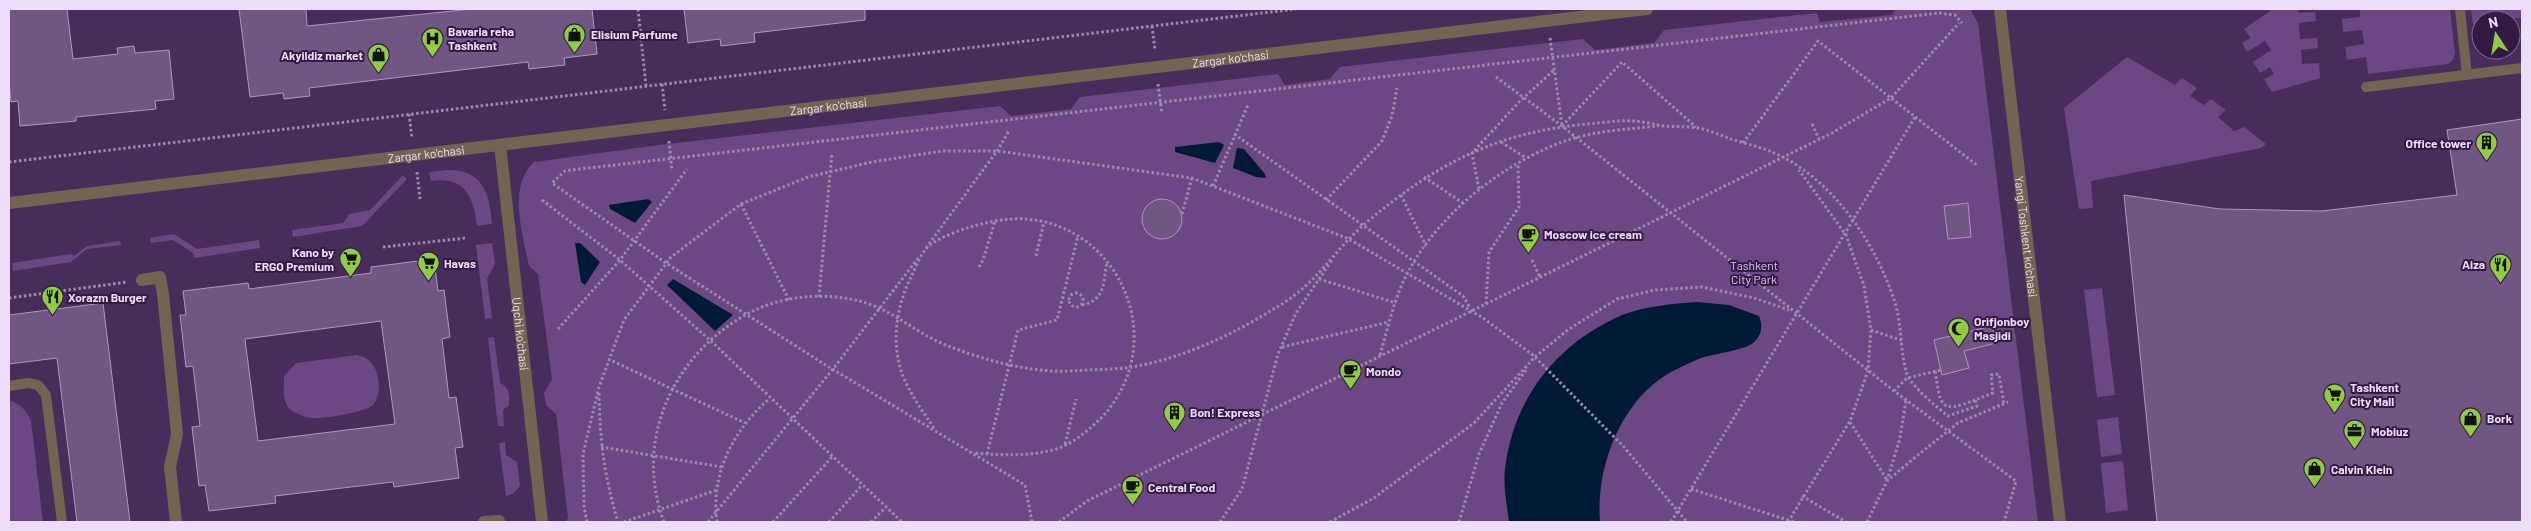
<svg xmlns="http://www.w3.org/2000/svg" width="2531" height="531" font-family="Barlow,sans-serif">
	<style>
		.built { fill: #482c5b; fill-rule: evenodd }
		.green { fill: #6b4883 }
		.water { fill: #001a35 }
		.building { fill: #715684; stroke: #b195c6; fill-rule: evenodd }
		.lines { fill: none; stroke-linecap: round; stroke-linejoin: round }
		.path { stroke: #9d8aab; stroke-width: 3; stroke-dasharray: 2.5 2.5; stroke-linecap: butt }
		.service { stroke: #746351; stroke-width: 10 }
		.pedestrian { stroke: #746351; stroke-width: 12 }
		.minor { stroke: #746351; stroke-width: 12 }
		.labels { text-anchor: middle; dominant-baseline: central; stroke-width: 4; stroke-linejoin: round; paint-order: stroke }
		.poi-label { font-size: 12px; font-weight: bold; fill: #ecddf8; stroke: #331a43; text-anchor: start }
		.street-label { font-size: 12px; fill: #ecddf8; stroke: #331a43 }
		.park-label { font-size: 12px; fill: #e0c2f8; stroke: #331a43 }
	</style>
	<rect width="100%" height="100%" fill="#3d254e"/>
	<path class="built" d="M9 9H2522V522H9ZM2481 20H2511V50H2481Z"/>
	<path class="green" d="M1895 9H1970L1978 23 2038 522H566L568 518 556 414 546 405 544 393 552 379 538 274 529 266C523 234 507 187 534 162L659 145 1000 106 1011 116 1071 109 1080 97 1278 74 1285 85 1330 79 1340 67 1583 39 1595 50 1654 43 1664 30 1817 13 1820 22 1892 15Z
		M2273 9H2298L2299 13 2315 12 2316 21 2299 23 2300 39 2317 38 2318 48 2301 50 2302 64 2319 63 2320 78 2272 92 2264 79 2274 74 2270 67 2260 73 2253 62 2271 50 2265 41 2247 52 2242 43 2251 38 2244 29Z
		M2360 9H2450L2455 53 2453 60 2448 64 2368 74 2366 57 2347 60 2345 47 2364 44 2362 30 2343 32 2342 19 2360 17Z
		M2471 9H2522V18L2481 20V23L2473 24Z
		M2127 57 2175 85 2182 78 2197 88 2190 96 2204 105 2211 99 2226 110 2218 117 2234 131 2244 127 2266 144 2261 148 2091 181 2093 208 2079 209 2064 108Z
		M447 170C484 170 489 193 492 224L477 226C473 197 466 176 431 181L429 172Z
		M403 175 407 179 362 226 293 237 292 230 343 223 349 214 370 210Z
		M174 234 197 249 259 240 260 248 194 258 193 253 173 240 151 243 150 238Z
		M120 241 121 245 87 249 71 262 13 271 12 263 71 254 74 256 87 246Z
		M492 243 495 264 487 279 492 318 485 319 476 245Z
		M2102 288 2115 395 2097 397 2084 290Z
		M494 337 500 383C509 387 510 395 509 405L503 410 504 426H498L488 338Z
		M357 355C360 356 365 357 367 359 380 368 383 393 373 405 366 412 323 419 313 418 305 418 293 413 288 407 282 399 284 385 284 376L296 363Z
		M9 400C21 404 26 410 31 421L43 522H9Z
		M2118 417 2122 454 2101 457 2097 420Z
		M505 442 506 455 517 462 520 486 514 493 506 496 499 443Z
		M2123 461 2128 510 2106 513 2101 463Z"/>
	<path class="water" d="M1219 142 1224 145 1215 163 1175 152V147Z
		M1237 148 1244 149 1265 174 1266 178 1256 177 1233 168Z
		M648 199 652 202 635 223 610 209 609 205Z
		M575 243H580L600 262 585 285 581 282Z
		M673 279 733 315 715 331 667 285Z
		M1697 302 1729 305 1759 316C1763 327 1762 335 1753 343 1745 350 1713 354 1701 358 1687 364 1673 370 1660 379 1617 410 1596 471 1600 522H1509C1507 505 1503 487 1505 469 1513 399 1557 343 1622 315 1645 306 1672 304 1697 302Z"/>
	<path class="building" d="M9 9H67L73 59 118 54 117 48 134 46 135 53 169 50 174 99 155 101 156 109 76 117V121L20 126 18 101 11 102 9 79Z
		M239 9H306L307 26 472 9H592L597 54 564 58 565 65 529 69 528 62 309 88 310 96 284 99 283 93 250 97Z
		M684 9H865V20L754 33 755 42 721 46 720 39 688 43Z
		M2522 119V522H2157L2124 195 2220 209 2322 211 2457 195 2447 130Z
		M1142 219a20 20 0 1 1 40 0a20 20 0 1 1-40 0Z
		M1968 203 1971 237 1948 239 1944 206Z
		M434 259 438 291 444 290 450 337 442 339 449 398 456 397 463 447 455 448 459 478 394 487 393 482 275 496 276 503 209 511 205 485 199 486 192 427 200 426 193 366 186 367 180 315H186L183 291 248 283 249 289 371 273V267ZM381 321 395 424 258 441 245 339Z
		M103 303 121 450 130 522H77L57 358 9 364V315Z
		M1992 326 1996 343 1964 351 1969 368 1942 375 1934 340Z"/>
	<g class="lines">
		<path class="path" d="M638 9 646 86
			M1152 26 1155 50
			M1550 38 1562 126
			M1496 77 1562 126 1894 391 2016 481 2004 522
			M662 84 665 110
			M1158 84 1162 114
			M409 114 412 138
			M1812 124 1819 139
			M1562 126 1622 62 1696 127
			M1234 134 1463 296 1470 308
			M669 141 672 171
			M1501 142 1526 158
			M1743 143 1818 41 1978 166
			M9 162 1296 9
			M417 172 420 199
			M1424 177 1463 203
			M1213 186 1248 105
			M1479 189 1472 153 1519 102 1554 70
			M1401 195 1426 246
			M542 200 620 260 712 342 902 522
			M1326 200 1382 141 1392 116 1397 88
			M741 204 789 300
			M1182 214 1192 178
			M383 247 466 238
			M926 248 997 151 1009 131
			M1036 256 1044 222
			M1532 260 1540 277
			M979 267 983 260 995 221
			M1319 279 1396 303
			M1069 300a7 7 0 1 1 14 0a7 7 0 1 1-14 0Z
			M819 297 832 153
			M9 298 127 282
			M1486 304 1489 252 1519 207 1518 163
			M1082 305C1106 300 1103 282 1107 262
			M558 329 620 260 687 169
			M1871 330 1903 341
			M1282 347 1389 322
			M1380 355C1388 328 1394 298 1408 272 1439 214 1503 163 1565 141 1594 131 1627 129 1658 126
			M608 359 745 423
			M1935 371C1941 404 1938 415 1975 400
			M1894 391 1907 378 1941 370
			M599 393C600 442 604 475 618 522
			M1850 422 1887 480
			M934 428C924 414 914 399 906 383 890 351 895 308 911 277 915 269 919 258 925 250 933 238 971 226 986 223 1101 193 1182 330 1102 417 1089 430 1074 443 1056 449 1029 457 1001 455 973 453
			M1065 444 1076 399
			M601 447 722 467
			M987 454 1018 330 1057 320 1078 236
			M1887 481 1900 438 1906 400
			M1691 489 1794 522
			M1802 496 1846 522
			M587 522 584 507 583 454 599 387 624 320 671 257 741 204 808 177 872 162 942 151H997L1192 178 1349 239 1483 318 1533 355 1624 447 1687 522
			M624 522 717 490
			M664 522C633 440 673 354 749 313 786 293 842 290 881 309 904 320 924 337 948 346 987 361 1031 373 1073 371 1092 369 1113 370 1132 367 1189 357 1240 331 1288 300 1318 280 1339 245 1367 222 1436 164 1496 132 1588 124 1602 123 1617 120 1631 121 1642 121 1653 124 1664 126 1675 127 1687 126 1698 128 1709 130 1720 135 1731 139 1747 144 1764 148 1779 155 1836 183 1878 247 1896 306 1902 328 1900 352 1907 374 1911 386 1937 407 1948 416L1977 406 1975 400 1993 393 1991 375 1999 374 2004 404
			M708 522 833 369 919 257
			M717 522C710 474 734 429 769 399
			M773 522 832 457
			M829 522 862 485
			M871 522 886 507
			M1032 522 1025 485 824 364 666 263 552 183 565 171 571 170 1939 13 1955 15 1962 23
			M1059 522 1087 501 1832 133 1891 98 1959 23
			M1220 522 1242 489 1278 354 1296 313 1332 260
			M1330 522 1374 498 1474 423 1535 357 1569 329 1617 299 1655 290 1702 287 1754 298 1789 310
			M1459 522 1479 454 1502 403 1526 370
			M1671 522 1915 117
			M1788 522 1850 421 1868 371 1871 330 1864 286 1846 235 1799 170
			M1867 522 1887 481 1913 459 1958 423 2008 402"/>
		<path class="service" d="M2460 9 2467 75
			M2366 87 2522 68
			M9 386 28 383 38 385 46 395 62 522"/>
		<path class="pedestrian" d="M142 280 160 277 163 294 177 434 170 467 176 522
			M484 522 499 521"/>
		<g class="minor">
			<path id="s1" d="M2000 9 2060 522"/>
			<path id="s2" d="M500 145 542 522"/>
			<path id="s3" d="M9 203 1647 9"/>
		</g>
	</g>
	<defs>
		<symbol id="shop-pin" viewBox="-11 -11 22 30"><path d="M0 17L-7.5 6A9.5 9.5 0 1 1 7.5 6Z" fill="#90cd41" stroke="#331a43"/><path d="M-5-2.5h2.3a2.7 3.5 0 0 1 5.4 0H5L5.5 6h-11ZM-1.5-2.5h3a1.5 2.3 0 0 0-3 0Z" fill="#111"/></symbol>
		<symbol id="hospital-pin" viewBox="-11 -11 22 30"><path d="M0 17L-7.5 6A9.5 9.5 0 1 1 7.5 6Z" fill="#90cd41" stroke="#331a43"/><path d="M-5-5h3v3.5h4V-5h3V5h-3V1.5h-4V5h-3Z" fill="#111"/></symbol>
		<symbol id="building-pin" viewBox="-11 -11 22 30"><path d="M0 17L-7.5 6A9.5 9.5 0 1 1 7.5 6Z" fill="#90cd41" stroke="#331a43"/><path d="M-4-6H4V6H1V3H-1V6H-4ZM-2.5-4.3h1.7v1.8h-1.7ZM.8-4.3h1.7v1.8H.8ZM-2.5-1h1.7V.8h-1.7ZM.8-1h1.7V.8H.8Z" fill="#111"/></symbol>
		<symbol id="cafe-pin" viewBox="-11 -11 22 30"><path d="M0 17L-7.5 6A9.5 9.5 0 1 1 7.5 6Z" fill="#90cd41" stroke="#331a43"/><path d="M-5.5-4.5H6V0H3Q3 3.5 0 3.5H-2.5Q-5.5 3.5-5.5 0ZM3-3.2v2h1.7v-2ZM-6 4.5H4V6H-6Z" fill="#111"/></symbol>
		<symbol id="supermarket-pin" viewBox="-11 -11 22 30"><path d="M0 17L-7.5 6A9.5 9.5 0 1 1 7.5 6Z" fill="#90cd41" stroke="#331a43"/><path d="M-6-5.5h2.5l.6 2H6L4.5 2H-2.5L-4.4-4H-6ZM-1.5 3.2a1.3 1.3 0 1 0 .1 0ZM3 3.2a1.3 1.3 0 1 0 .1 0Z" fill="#111"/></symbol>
		<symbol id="restaurant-pin" viewBox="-11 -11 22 30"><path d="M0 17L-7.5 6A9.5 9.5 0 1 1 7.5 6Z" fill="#90cd41" stroke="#331a43"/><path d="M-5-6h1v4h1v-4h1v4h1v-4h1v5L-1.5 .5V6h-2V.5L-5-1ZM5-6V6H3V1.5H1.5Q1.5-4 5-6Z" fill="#111"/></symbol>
		<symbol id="mosque-pin" viewBox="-11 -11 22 30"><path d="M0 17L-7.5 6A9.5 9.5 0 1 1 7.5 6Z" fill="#90cd41" stroke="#331a43"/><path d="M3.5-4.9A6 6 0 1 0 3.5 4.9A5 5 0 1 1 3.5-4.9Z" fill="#111"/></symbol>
		<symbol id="office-pin" viewBox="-11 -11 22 30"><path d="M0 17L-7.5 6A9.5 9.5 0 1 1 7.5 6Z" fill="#90cd41" stroke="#331a43"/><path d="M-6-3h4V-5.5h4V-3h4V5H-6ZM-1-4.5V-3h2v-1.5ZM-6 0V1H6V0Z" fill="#111"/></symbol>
	</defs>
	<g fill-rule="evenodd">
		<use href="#shop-pin" x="562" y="22" width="25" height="34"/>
		<use href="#hospital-pin" x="420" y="26" width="25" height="34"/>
		<use href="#shop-pin" x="366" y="42" width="25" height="34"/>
		<use href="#building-pin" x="2474" y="130" width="25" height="34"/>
		<use href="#cafe-pin" x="1516" y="222" width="25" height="34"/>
		<use href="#supermarket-pin" x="338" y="246" width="25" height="34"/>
		<use href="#supermarket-pin" x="416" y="250" width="25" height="34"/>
		<use href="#restaurant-pin" x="2488" y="252" width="25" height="34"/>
		<use href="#restaurant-pin" x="40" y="284" width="25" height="34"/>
		<use href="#mosque-pin" x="1946" y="316" width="25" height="34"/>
		<use href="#cafe-pin" x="1338" y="358" width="25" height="34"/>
		<use href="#supermarket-pin" x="2322" y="382" width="25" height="34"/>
		<use href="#building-pin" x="1162" y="400" width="25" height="34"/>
		<use href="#shop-pin" x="2458" y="406" width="25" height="34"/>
		<use href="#office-pin" x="2342" y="418" width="25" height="34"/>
		<use href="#shop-pin" x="2302" y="456" width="25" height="34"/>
		<use href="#cafe-pin" x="1120" y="474" width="25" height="34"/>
	</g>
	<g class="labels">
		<g class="poi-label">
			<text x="448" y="31">Bavaria reha<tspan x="448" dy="14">Tashkent</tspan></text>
			<text x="591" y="34">Elisium Parfume</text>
			<text x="363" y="55" text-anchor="end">Akyildiz market</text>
			<text x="2471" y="143" text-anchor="end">Office tower</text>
			<text x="1544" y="234">Moscow ice cream</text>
			<text x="334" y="252" text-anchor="end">Kano by<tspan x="334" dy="14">ERGO Premium</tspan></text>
			<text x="444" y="263">Havas</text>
			<text x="2485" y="264" text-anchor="end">Aiza</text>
			<text x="68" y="297">Xorazm Burger</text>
			<text x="1974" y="321">Orifjonboy<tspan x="1974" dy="14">Masjidi</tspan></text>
			<text x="1366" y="371">Mondo</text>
			<text x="2350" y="387">Tashkent<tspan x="2350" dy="14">City Mall</tspan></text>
			<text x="1190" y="412">Bon! Express</text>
			<text x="2487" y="418">Bork</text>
			<text x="2371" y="431">Mobiuz</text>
			<text x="2331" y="469">Calvin Klein</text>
			<text x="1148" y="487">Central Food</text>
		</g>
		<g class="street-label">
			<text stroke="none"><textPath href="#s3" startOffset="1230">Zargar ko'chasi</textPath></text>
			<text stroke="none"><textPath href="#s3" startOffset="825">Zargar ko'chasi</textPath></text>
			<text stroke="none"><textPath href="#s3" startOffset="420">Zargar ko'chasi</textPath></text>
			<text stroke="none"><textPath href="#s1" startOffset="229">Yangi Toshkent ko'chasi</textPath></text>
			<text stroke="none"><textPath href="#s2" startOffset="190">Uqchi ko'chasi</textPath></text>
		</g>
		<g class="park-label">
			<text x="1754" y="265">Tashkent<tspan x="1754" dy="14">City Park</tspan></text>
		</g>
	</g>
	<rect width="2531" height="531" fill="none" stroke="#ecddf8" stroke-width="20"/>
	<g transform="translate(2496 35) rotate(348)"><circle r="24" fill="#331a43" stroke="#7d688b"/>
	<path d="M0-4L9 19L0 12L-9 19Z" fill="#90cd41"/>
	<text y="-8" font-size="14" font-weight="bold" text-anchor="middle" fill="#ecddf8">N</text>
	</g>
</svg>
